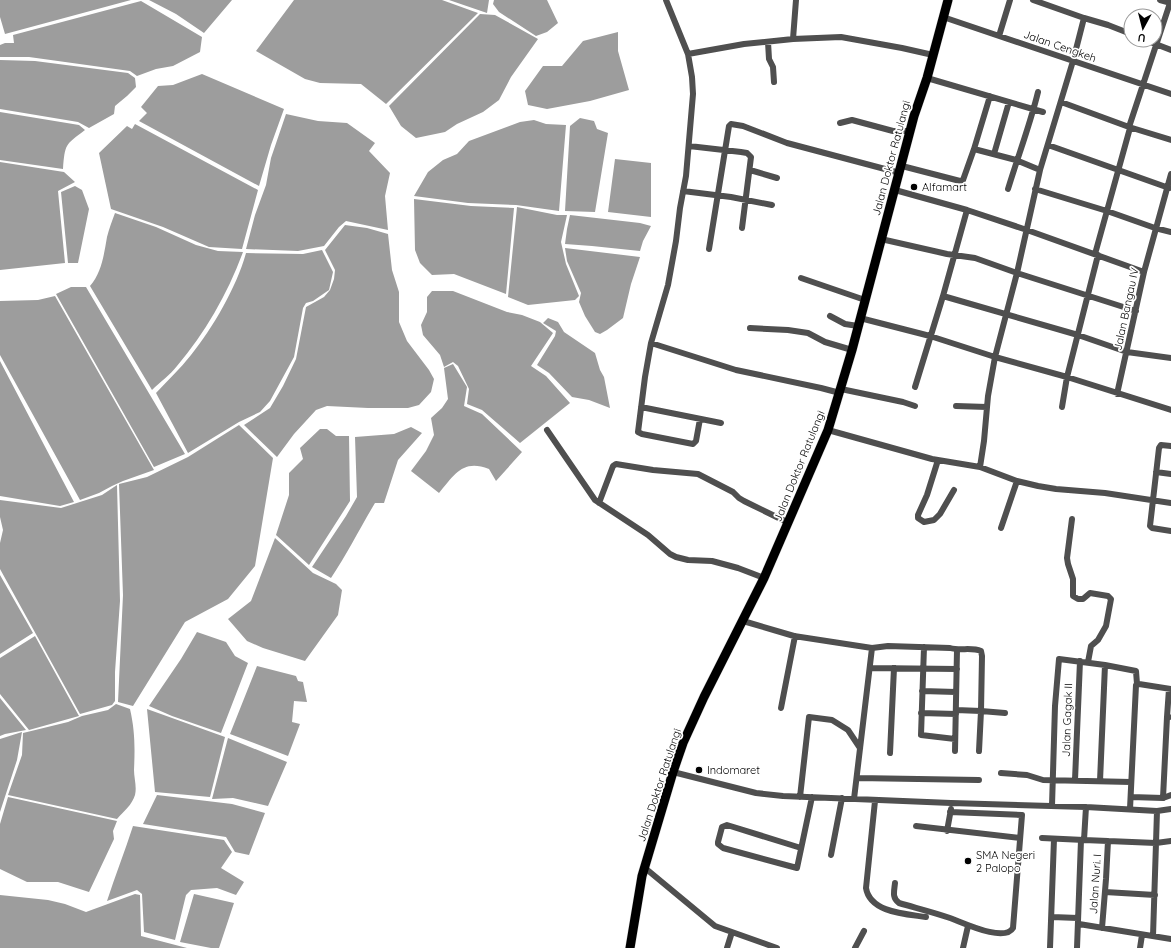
<svg xmlns="http://www.w3.org/2000/svg" width="1171" height="948" font-family="Quicksand,sans-serif">
	<style>
		.water { fill: #9d9d9d }
		.lines { fill: none; stroke-linecap: round; stroke-linejoin: round }
		.highway-casing { stroke: #dbdbdb; stroke-width: 10 }
		.minor { stroke: #4f4f4f; stroke-width: 6 }
		.highway { stroke: #000; stroke-width: 9 }
		.poi-dot { fill: #000; stroke: #fff; stroke-width: 1.5 }
		.labels { text-anchor: middle; dominant-baseline: central; stroke-width: 3.5; stroke-linejoin: round; paint-order: stroke }
		.street-label { font-size: 11px; fill: #000; stroke: #fff }
		.poi-label { font-size: 11px; fill: #000; stroke: #fff; text-anchor: start }
	</style>
	<rect width="100%" height="100%" fill="#fff"/>
	<path class="water" d="M0 0H131L5 34 0 17Z
		M149 0H232L204 33 176 14Z
		M294 0H442L478 13 386 104 361 84 320 83 305 79 256 51Z
		M449 0H489L487 13Z
		M494 0H547L558 23 547 32 536 36 499 12 493 4Z
		M141 1 202 37 200 52 173 66 156 69 137 76 130 71 29 57H0V45L5 43H14L13 35Z
		M480 14 495 15 538 39 511 77 499 100 483 112 457 124 445 132 416 138 401 126 389 106Z
		M618 32V51L629 90 590 101 547 109 528 105 525 91 543 66H562L583 41Z
		M0 60 35 61 128 73 135 78 136 87 127 96 115 106 114 114 89 128 78 122 0 109Z
		M202 74 284 109 271 145 259 186 139 121 147 113 141 107 158 86 173 85Z
		M0 112 79 125 85 130C65 145 65 144 63 169L0 160Z
		M286 114 318 121 347 123 375 143 369 151 390 173 385 196 388 230 346 221 339 227 324 246 298 251 246 249 255 215 266 185 271 158Z
		M580 118 594 121 597 129 608 133 595 212 565 211 570 126Z
		M534 120 546 124 566 125 559 211 516 205 468 203 414 196 428 172 443 160 457 154 469 141 520 122Z
		M135 124 258 190 242 249 209 247 163 227 111 209 99 153 127 126 132 129Z
		M615 159 651 163V217L608 212Z
		M0 162 64 172 75 182 58 191 65 263 0 270Z
		M75 186 82 190 89 209 78 263H68L61 192Z
		M414 199 471 206 514 208 506 294 454 274 432 275 420 263 415 250Z
		M517 207 557 215H567L561 242 566 264 579 296 575 300 528 305 508 297Z
		M115 213 156 227 196 245 218 251 243 252C228 293 205 333 177 366 170 375 160 382 152 390L90 286C102 272 104 254 107 237 109 229 112 221 115 213Z
		M570 215 640 223 651 226 643 241 640 251 592 246 565 244 567 229Z
		M345 225 367 228 388 234 392 270 399 292V322L407 341 429 370 434 379 431 392 419 405 408 408H368L327 406 316 410 294 434 277 457 244 425 270 408 283 386 296 359 306 307 324 297 330 290 334 279 335 270 325 250Z
		M565 248 640 257 631 284 623 318 607 330 600 334 595 332 585 316 579 302 581 293 567 261Z
		M322 250 333 272 329 290 313 301 306 303 303 308 294 357 270 401 260 412 239 422 188 453 156 393C167 381 180 369 191 355 213 328 237 286 246 253L303 254Z
		M71 287H86L185 454 154 467 56 294Z
		M432 291H453L507 312 522 315 540 322 553 333 531 366 546 376 570 403 520 443 482 410 467 404 469 389 458 366 453 362 444 367 440 355 423 335 421 325 427 312V297Z
		M55 296 154 470 123 481 112 486 99 493 80 500 0 355V301L38 300Z
		M548 318 558 322 564 332 595 353 600 370 604 377 610 408 589 400 572 397 549 373 537 365 555 336 556 331 543 323Z
		M0 361 74 502 60 506 0 496Z
		M453 364 467 387 464 406 482 414 522 452 496 481 489 469C463 459 455 474 439 493L411 471 426 451 434 435 431 418 442 408 448 399 444 368Z
		M239 425 273 458 255 566 228 599 185 622 133 706 118 702 123 595 119 484 147 477 188 457Z
		M411 427 422 433 398 460 384 503H375C360 528 347 554 331 578L312 567 346 516 357 497 355 437 394 434Z
		M320 429H327L336 436H349L350 501 309 565 276 535 289 495V473L303 459 300 448Z
		M117 485 120 601 115 672V701L112 705 80 714 0 569V543L3 530 0 517V500L61 508 102 495Z
		M275 538 313 573 336 584 342 590 338 615 305 661 263 648 247 641 228 619 251 601Z
		M0 575 33 633 0 654Z
		M197 632 226 642 235 656 248 663 221 733 172 716 149 706 181 659Z
		M35 636 79 716 29 730 0 694V658Z
		M257 666 296 676 298 681 303 682 307 702 294 701 292 722 300 724 288 756 230 734Z
		M0 698 26 730 5 734 0 736Z
		M116 704 130 709C135 731 135 747 134 770 134 778 137 787 135 795 132 805 124 811 117 819L8 795 22 755 23 733 68 722 82 716 108 710Z
		M147 709 225 737 210 797 155 792Z
		M22 732 17 760 0 812V739Z
		M228 738 287 762 268 806 233 798 212 799Z
		M157 795 232 804 265 813 249 855 235 852 226 837 143 824Z
		M8 797 117 821 113 831 114 839 89 892 58 882H27L0 869V824Z
		M133 826 224 840 232 852 221 868 244 882 236 895 217 888 191 890 186 895 175 940 144 932 142 894 137 890 107 901C115 876 125 851 133 826Z
		M135 894 140 895 141 936 187 948H0V895L48 900 65 904 86 912Z
		M194 894 234 903 219 948H211L180 942Z"/>
	<g class="lines">
		<defs>
			<path id="highway" d="M630 948 642 876 673 772 683 743 704 697 764 578 828 430 852 350 914 116 927 78 948 0"/>
		</defs>
		<use href="#highway" class="highway-casing"/>
		<path class="minor" d="M666 0 688 54
			M1033 0 1084 18 1108 25 1131 34
			M1160 0 1171 3
			M943 17 1171 94
			M999 36 1010 0
			M793 39 796 0
			M1145 40 1171 50
			M768 42 769 59 773 67 774 82
			M927 78 1043 112
			M1061 102 1129 127 1171 140
			M840 123 852 120 893 131H911
			M1129 127 1171 0
			M1048 145 1169 188
			M689 146 741 152 747 153 751 157 742 228
			M974 149 1016 160 1040 170
			M994 154 1009 102
			M902 166 960 181 963 180 974 149 990 96
			M750 170 777 178
			M1008 189C1018 156 1030 125 1038 92
			M1035 189 1107 211 1155 228 1171 232
			M895 190 967 210 1027 230 1144 272
			M683 191 731 197 772 205
			M881 239 947 254 975 258 1017 273 1136 311
			M709 249 729 126 731 124 743 126 787 143 900 173
			M1095 254 1130 128
			M801 278 865 300
			M943 296 1078 335 1127 352 1171 358
			M830 316 845 324 858 326
			M860 318 930 336 995 357 1067 377 1171 410
			M750 328 788 330 808 333 825 342 852 350
			M651 343 645 377 638 432 642 434 693 444 696 441 700 419
			M915 387 943 296 967 210
			M841 389 903 402 915 406
			M840 393 821 388 736 370 651 343 668 285 676 241 680 208 686 176 693 94 692 77 688 54 744 44 793 39 841 37 902 48 933 55
			M1117 394 1144 272 1171 174
			M956 406 987 407
			M641 407 721 423
			M1062 407 1067 377 1098 255
			M547 430 595 500 648 535 670 554 676 557 688 560 712 561 738 568 764 578
			M828 430 932 459 980 467 1017 481 1038 486 1056 489 1105 493 1171 503
			M1171 446 1161 445 1159 448 1150 526 1152 528 1171 531
			M938 460 927 495 918 515V518L924 522 934 520 940 514 954 490
			M980 467 984 441 988 396 995 357 1017 273 1040 170 1073 61 1084 18
			M1156 472 1171 474
			M599 503 613 466 616 464 653 470 698 474 733 492 739 498 744 501 789 523
			M1072 519 1067 558 1068 564 1073 579V596L1078 599H1083L1090 593 1108 596 1111 599 1106 626 1098 640 1091 646 1088 662
			M1001 528 1017 481
			M743 621 794 636 872 648 854 799
			M924 647 921 735 955 739
			M872 648 888 646 950 648C960 651 972 647 981 651L982 656 981 711 1005 713
			M1105 665 1136 671 1137 684
			M870 668 957 669
			M1169 689 1167 717H1169
			M922 691 956 692
			M781 708 795 636
			M956 710 981 711 979 751
			M921 713 956 714
			M955 751 957 650
			M890 753 894 668
			M673 772 756 793 783 796 951 803 1086 807 1157 811 1171 809
			M1001 773 1027 775 1043 780 1131 782
			M857 778 979 780
			M1075 780 1080 661
			M800 797 809 717 832 720 848 730 860 748
			M1131 797 1163 798 1167 717
			M1163 798 1171 795
			M875 801 866 888C870 913 907 914 926 917
			M1052 806 1055 706 1059 659 1105 665 1100 781
			M1086 807 1084 840 1156 843 1153 936
			M1130 809 1136 685 1139 684 1171 689
			M1157 811 1156 843 1171 841
			M916 826 1020 838
			M947 831 951 809
			M1042 838 1084 840
			M801 848 727 825 722 827 718 842V844L723 848 797 868 812 797
			M831 855 842 798
			M645 868 715 926 777 948
			M895 883C894 892 892 898 899 903 916 908 933 912 950 918 962 922 1004 943 1013 928L1022 815 950 812
			M1105 892 1155 895
			M1052 917 1078 918
			M1079 924 1171 939
			M1102 928 1106 879 1108 841
			M727 948 732 932
			M855 948 864 931
			M963 948 968 926
			M1050 948 1054 839
			M1077 948 1081 840
			M1140 948 1142 935"/>
		<use href="#highway" class="highway"/>
	</g>
	<g class="poi-dot">
		<circle cx="914" cy="187" r="4"/>
		<circle cx="699" cy="770" r="4"/>
		<circle cx="968" cy="861" r="4"/>
	</g>
	<g class="labels">
		<g class="street-label">
			<text transform="translate(1060 46) rotate(19)">Jalan Cengkeh</text>
			<text transform="translate(891 158) rotate(-75)">Jalan Doktor Ratulangi</text>
			<text transform="translate(1126 309) rotate(-78)">Jalan Bangau IV</text>
			<text transform="translate(799 466) rotate(-68)">Jalan Doktor Ratulangi</text>
			<text transform="translate(1067 720) rotate(-88)">Jalan Gagak II</text>
			<text transform="translate(659 785) rotate(-72)">Jalan Doktor Ratulangi</text>
			<text transform="translate(1095 884) rotate(-86)">Jalan Nuri. I</text>
		</g>
		<g class="poi-label">
			<text x="922" y="187">Alfamart</text>
			<text x="707" y="770">Indomaret</text>
			<text x="976" y="855">SMA Negeri<tspan x="976" dy="13">2 Palopo</tspan></text>
		</g>
	</g>
	<g transform="translate(1143 28) rotate(187)"><circle r="19" fill="#ffffff" stroke="#999999"/>
	<path d="M0-3L7 15L0 10L-7 15Z" fill="#000000"/>
	<text y="-6" font-size="11" font-weight="bold" text-anchor="middle" fill="#000000">U</text>
	</g>
</svg>
